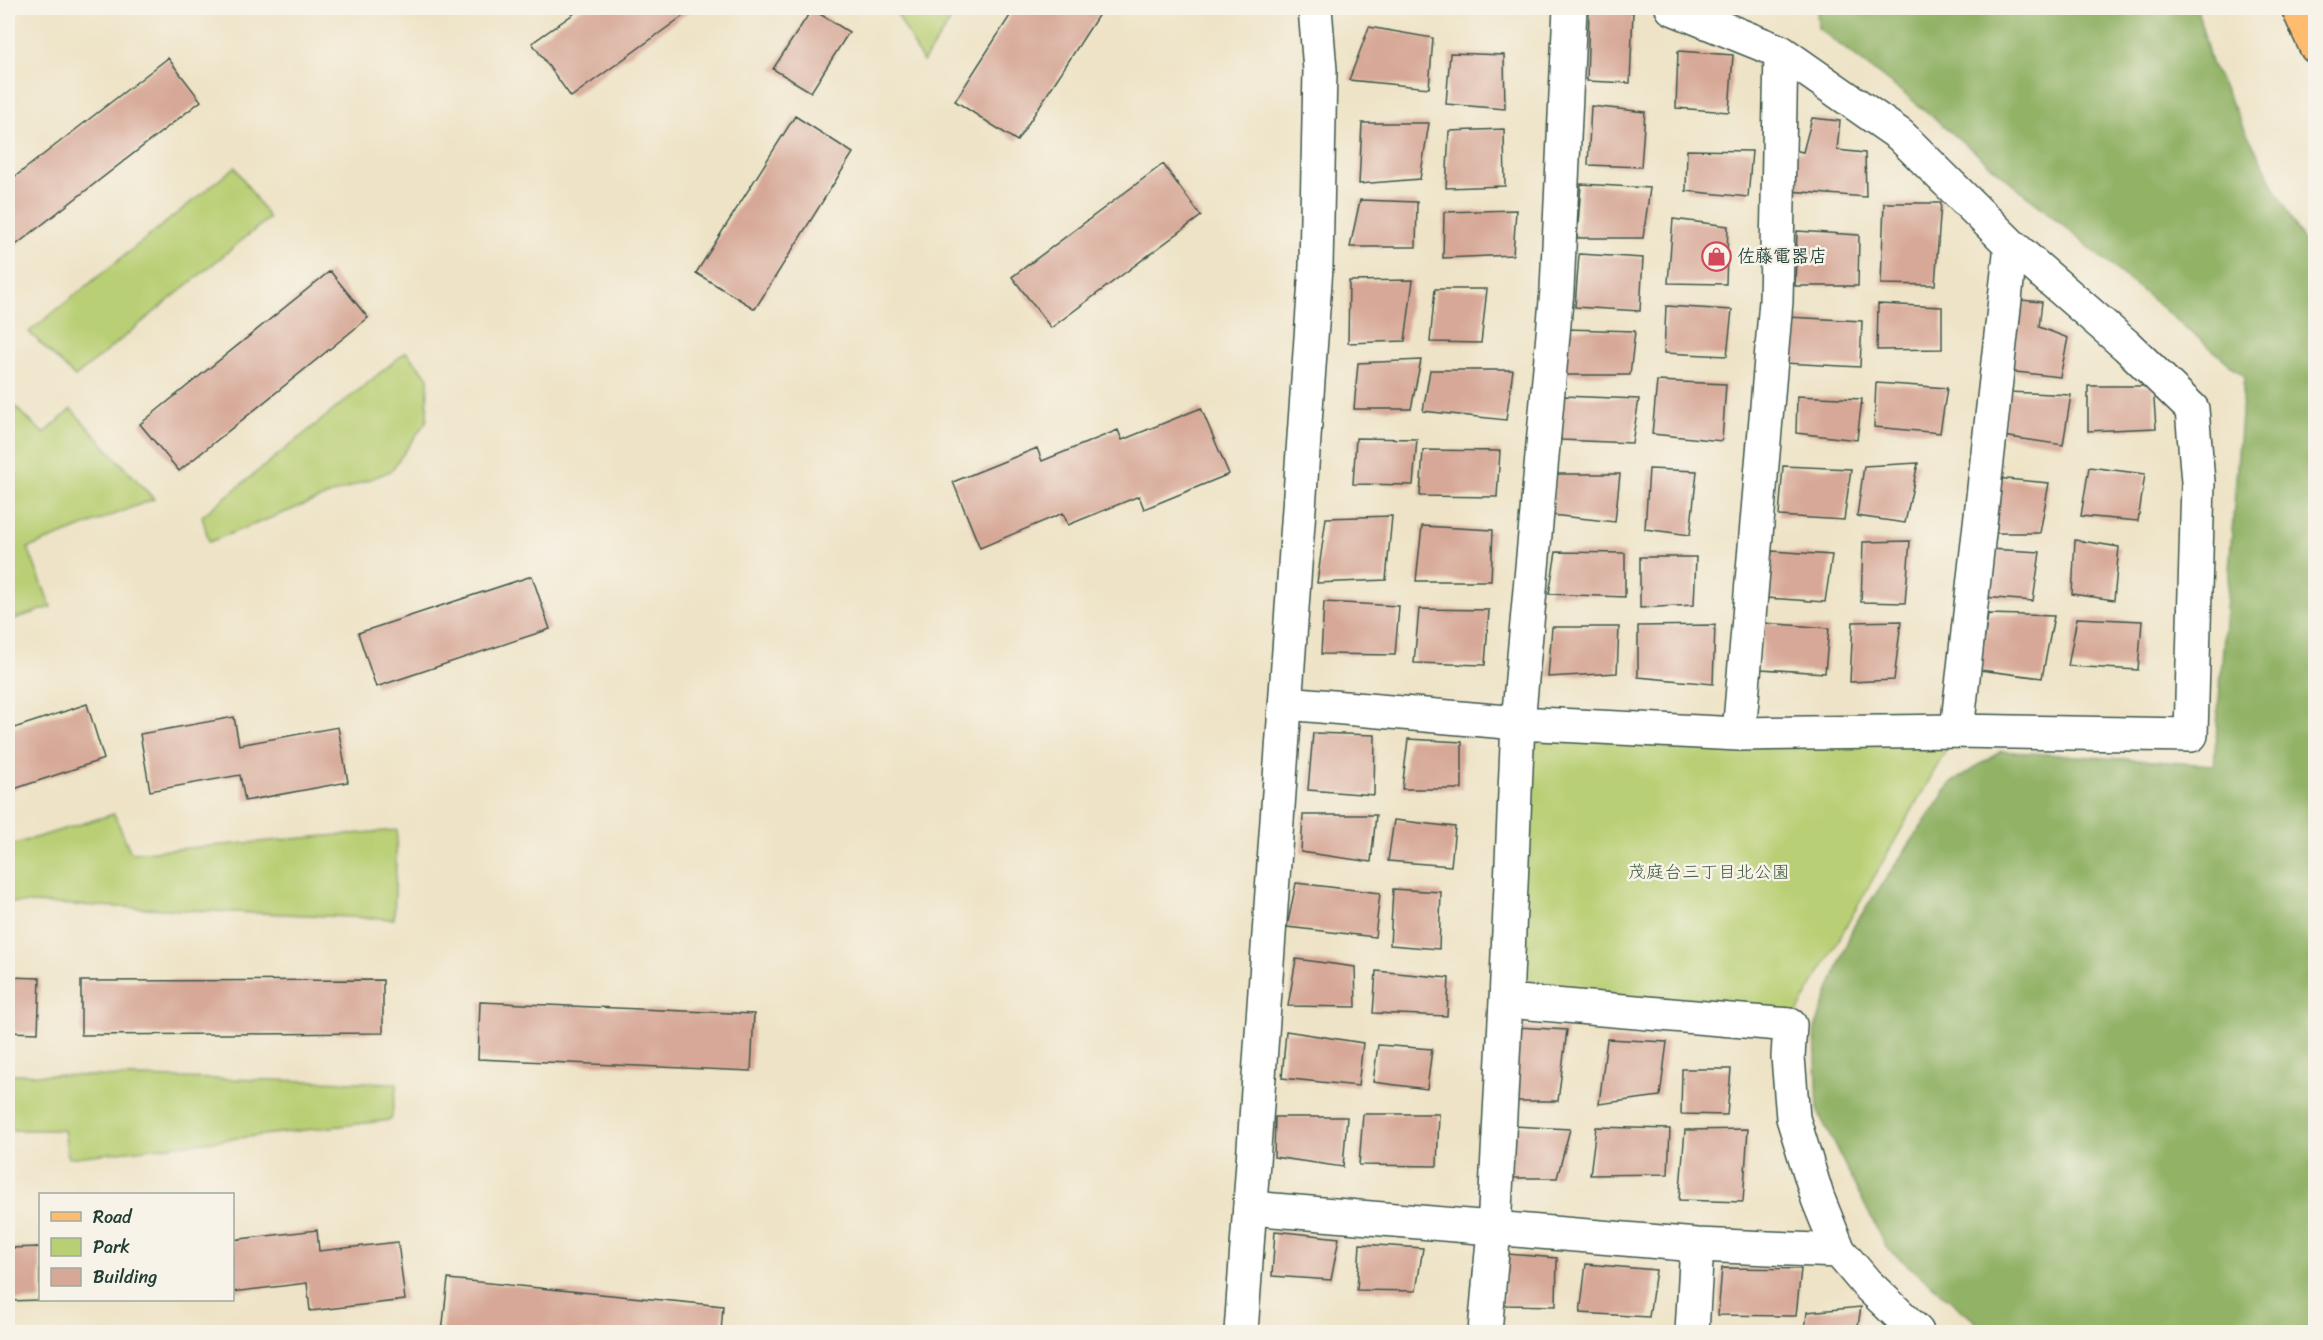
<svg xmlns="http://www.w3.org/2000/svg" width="2323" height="1340" font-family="Sriracha,'Klee One',sans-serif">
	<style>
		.green { fill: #b9cf74; stroke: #6c8654; stroke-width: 1.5 }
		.forest { fill: #92b266; stroke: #58784d; stroke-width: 1.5 }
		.building { fill: #d7a897 }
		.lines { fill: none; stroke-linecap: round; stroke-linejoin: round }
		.minor-casing { stroke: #3e564a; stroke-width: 36 }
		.tertiary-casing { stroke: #3e564a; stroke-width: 36 }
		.primary-casing { stroke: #3e564a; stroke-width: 36 }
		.minor { stroke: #fff; stroke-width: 33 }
		.tertiary { stroke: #fff; stroke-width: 33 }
		.primary { stroke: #febc70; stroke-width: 33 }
		.labels { text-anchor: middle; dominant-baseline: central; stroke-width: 5; stroke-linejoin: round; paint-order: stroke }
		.poi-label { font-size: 18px; font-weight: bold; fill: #1f3d34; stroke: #f7f3e8; text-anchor: start }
		.park-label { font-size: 18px; fill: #3e5a41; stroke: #f7f3e8 }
	</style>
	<rect width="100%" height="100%" fill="#f7f3e8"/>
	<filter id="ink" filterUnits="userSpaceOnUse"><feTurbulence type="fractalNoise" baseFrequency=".0167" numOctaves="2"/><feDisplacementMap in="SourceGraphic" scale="12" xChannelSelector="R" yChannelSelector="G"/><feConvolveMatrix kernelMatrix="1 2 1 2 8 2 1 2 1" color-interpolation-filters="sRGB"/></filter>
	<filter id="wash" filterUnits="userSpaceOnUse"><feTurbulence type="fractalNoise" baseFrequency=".008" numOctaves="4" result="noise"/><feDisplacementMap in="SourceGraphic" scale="24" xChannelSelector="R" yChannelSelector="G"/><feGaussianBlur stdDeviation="1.35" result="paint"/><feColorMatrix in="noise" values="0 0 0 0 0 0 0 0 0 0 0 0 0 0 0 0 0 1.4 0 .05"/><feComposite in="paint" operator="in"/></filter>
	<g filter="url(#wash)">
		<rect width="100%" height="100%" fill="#eee3c6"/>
		<path class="green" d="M894 8H959L923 62Z
			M235 167 269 218 75 377 29 332Z
			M406 352 428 377 427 420 391 471 209 542 202 516Z
			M8 400 44 434 71 409 154 499 28 548 51 607 8 621Z
			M1518 723 1957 731 1790 1025 1506 1001Z
			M114 814 131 853 397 830 394 919 8 902V846Z
			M8 1074 397 1083 391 1120 68 1158 64 1130H8Z"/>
		<path class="forest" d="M1817 8H2197L2211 63 2315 265V1332H1988L1886 1247 1818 1112 1815 1028 1853 927 1951 783 2001 751 2214 765 2244 376 1911 99 1818 28Z"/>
		<g id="blocks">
			<path class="building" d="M582 8H694L571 97 532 43Z
				M1015 8H1103L1017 141 955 101Z
				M812 9 849 32 811 92 773 69Z
				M1589 11 1633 12 1630 83 1587 81Z
				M1369 27 1433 38 1429 88 1349 80Z
				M1678 51 1733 55 1729 112 1676 108Z
				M1450 53 1504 55 1505 109 1446 104Z
				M168 58 201 101 8 251V182Z
				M1591 106 1645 112 1641 167 1588 165Z
				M795 116 853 153 755 309 696 273Z
				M1812 118 1840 121 1837 150 1865 153 1866 197 1790 191 1789 149 1803 152Z
				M1362 123H1429L1420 179 1359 184Z
				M1504 129 1505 186 1446 188 1449 131Z
				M1687 150 1752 151 1748 197 1686 191Z
				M1163 164 1201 216 1051 328 1012 277Z
				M1581 184 1650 188 1643 238H1577Z
				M1360 200 1417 202 1416 247H1350Z
				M1884 203H1941L1935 285 1881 284Z
				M1516 210 1513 255 1443 258 1444 212Z
				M1673 219 1728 226 1726 284 1668 283Z
				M1797 231 1859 235 1858 286H1795Z
				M1579 254 1643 258 1640 311 1575 307Z
				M330 271 368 318 179 471 140 424Z
				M1413 280 1405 341 1348 343 1349 281Z
				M1435 289H1487L1481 343 1430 342Z
				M2021 300 2042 302 2039 327 2068 338 2060 377 2007 371Z
				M1878 304 1942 307V349L1877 350Z
				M1666 306 1732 310 1727 356 1664 353Z
				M1788 317 1862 321 1860 367 1784 363Z
				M1566 329 1635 331 1630 375H1563Z
				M1421 360 1411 409H1354L1358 363Z
				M1430 370H1513L1506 420 1423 411Z
				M1657 381 1726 384 1722 441 1652 434Z
				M1876 383 1947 388 1940 433 1874 427Z
				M2088 386H2153L2156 428 2088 431Z
				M2008 392 2071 395 2063 445 2003 436Z
				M1562 396 1639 399 1632 443 1561 440Z
				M1797 396 1862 399 1857 440 1796 433Z
				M1201 408 1229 474 1144 509 1139 496 1068 525 1063 513 980 548 953 482 1037 448 1042 461 1118 430 1122 440Z
				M1356 438 1417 439 1413 485 1353 484Z
				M1423 450 1500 451 1497 497 1420 496Z
				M1918 463 1905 523 1857 516 1864 466Z
				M1783 466 1851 469 1844 520 1779 516Z
				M2089 467 2145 474 2138 521 2081 516Z
				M1649 469 1697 471 1690 535 1645 529Z
				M1555 474H1620L1615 522 1552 515Z
				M1996 478 2049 483 2040 533H1989Z
				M1392 516 1386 580 1317 583 1326 518Z
				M1422 526 1493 530 1491 581H1416Z
				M2075 540 2119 547 2114 600 2072 594Z
				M1910 541 1905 603 1861 602 1863 542Z
				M1989 549 2040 552 2033 601 1983 597Z
				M1772 551 1832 555 1825 602 1766 598Z
				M1556 552 1625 553V597L1549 594Z
				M1640 557H1696L1694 605 1640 608Z
				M532 576 550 629 376 687 358 633Z
				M1324 602 1399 606 1395 655 1321 654Z
				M1419 609 1489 610 1485 665 1414 663Z
				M1988 614 2054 616 2042 678 1980 670Z
				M2077 618 2142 621 2138 670 2068 666Z
				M1901 621 1894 680 1850 682 1853 622Z
				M1764 623 1829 628 1825 673 1761 669Z
				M1715 625 1713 684 1638 677V626Z
				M1552 627H1619L1617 673 1548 677Z
				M87 704 104 759 8 791V730Z
				M234 717 239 745 338 727 348 782 245 801 240 775 150 791 140 734Z
				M1313 733 1375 735 1374 795 1308 790Z
				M1408 739 1462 742V789H1402Z
				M1303 815H1376L1371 862 1301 852Z
				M1394 820 1455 827 1451 866 1388 861Z
				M1296 883 1380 893 1375 937 1287 927Z
				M1393 889 1441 892 1439 949 1390 945Z
				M1296 959 1355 967 1356 1007 1288 1006Z
				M1376 971 1449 978 1447 1016 1373 1013Z
				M8 977 40 978 38 1033 8 1032Z
				M383 980V1033L81 1035V981Z
				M480 1002 754 1014 751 1071 478 1059Z
				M1516 1027 1567 1030 1558 1101H1512Z
				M1286 1031 1363 1043 1358 1086 1282 1078Z
				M1607 1039 1667 1042 1660 1096 1599 1104Z
				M1378 1045 1432 1049 1427 1089 1373 1082Z
				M1682 1069H1731L1727 1115 1681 1114Z
				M1363 1114H1439L1437 1166 1359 1165Z
				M1275 1117H1347L1343 1167 1274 1157Z
				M1512 1126 1570 1129 1557 1178H1509Z
				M1596 1127 1670 1129 1668 1174 1590 1175Z
				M1748 1129 1743 1202 1679 1200 1685 1130Z
				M317 1230 319 1251 398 1242 405 1300 310 1311 307 1283 232 1292V1240Z
				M1275 1231 1339 1238 1331 1280 1272 1276Z
				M1360 1244 1423 1248 1416 1291 1357 1290Z
				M40 1247V1300L8 1301V1248Z
				M1507 1254 1557 1258 1556 1306 1503 1305Z
				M1586 1264 1656 1270 1649 1317 1580 1313Z
				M1722 1268 1801 1269 1796 1316 1718 1315Z
				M448 1279 723 1306 721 1332H442Z
				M1861 1307 1857 1332H1805L1807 1312Z"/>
		</g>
	</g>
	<g filter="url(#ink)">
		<use href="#blocks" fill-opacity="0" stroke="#3e564a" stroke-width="1.5"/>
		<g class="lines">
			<defs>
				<path id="minor" d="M1286 703 1518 723 1739 734 1957 731 2191 735 2198 482 2192 409 2127 346 2011 245 1900 135 1781 52 1672 8
					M1957 731 2011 245
					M1739 734 1776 301 1781 52
					M1506 1001 1790 1025 1788 1057 1793 1118 1818 1199 1839 1251 1866 1283 1917 1332
					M1250 1208 1697 1245 1839 1251
					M1485 1332 1494 1229 1506 1001 1518 723 1557 290 1570 8
					M1692 1332 1697 1245"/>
				<path id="tertiary" d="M1241 1332 1316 267 1320 70 1315 8"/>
				<path id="primary" d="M2298 8 2316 47"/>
			</defs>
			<use href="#minor" class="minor-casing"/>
			<use href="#tertiary" class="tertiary-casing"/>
			<use href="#primary" class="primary-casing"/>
			<use href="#minor" class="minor"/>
			<use href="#tertiary" class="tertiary"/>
			<use href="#primary" class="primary"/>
		</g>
	</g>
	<defs>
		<symbol id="shop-ring" viewBox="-11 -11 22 22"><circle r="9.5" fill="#f7f3e8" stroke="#d1495b" stroke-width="1.5"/><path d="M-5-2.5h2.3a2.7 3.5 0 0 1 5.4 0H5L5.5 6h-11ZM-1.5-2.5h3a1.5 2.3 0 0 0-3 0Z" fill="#d1495b"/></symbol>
	</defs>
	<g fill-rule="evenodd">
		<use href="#shop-ring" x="1700" y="240" width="33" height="33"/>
	</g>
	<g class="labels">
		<g class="poi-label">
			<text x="1737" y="256">佐藤電器店</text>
		</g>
		<g class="park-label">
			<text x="1709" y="872">茂庭台三丁目北公園</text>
		</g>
	</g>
	<rect width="2323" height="1340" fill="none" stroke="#f7f3e8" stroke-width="30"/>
	<rect x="39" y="1193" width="195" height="108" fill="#f7f3e8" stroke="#a1aaa0" stroke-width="1.5"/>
	<rect x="51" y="1212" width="30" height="9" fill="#febc70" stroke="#a1aaa0" stroke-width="1.5"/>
	<text x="93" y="1223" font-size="18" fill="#1f3d34">Road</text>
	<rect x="51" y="1238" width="30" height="18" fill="#b9cf74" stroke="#a1aaa0" stroke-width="1.5"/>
	<text x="93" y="1253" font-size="18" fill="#1f3d34">Park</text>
	<rect x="51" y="1268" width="30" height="18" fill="#d7a897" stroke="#a1aaa0" stroke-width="1.5"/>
	<text x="93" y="1283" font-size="18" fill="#1f3d34">Building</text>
</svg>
